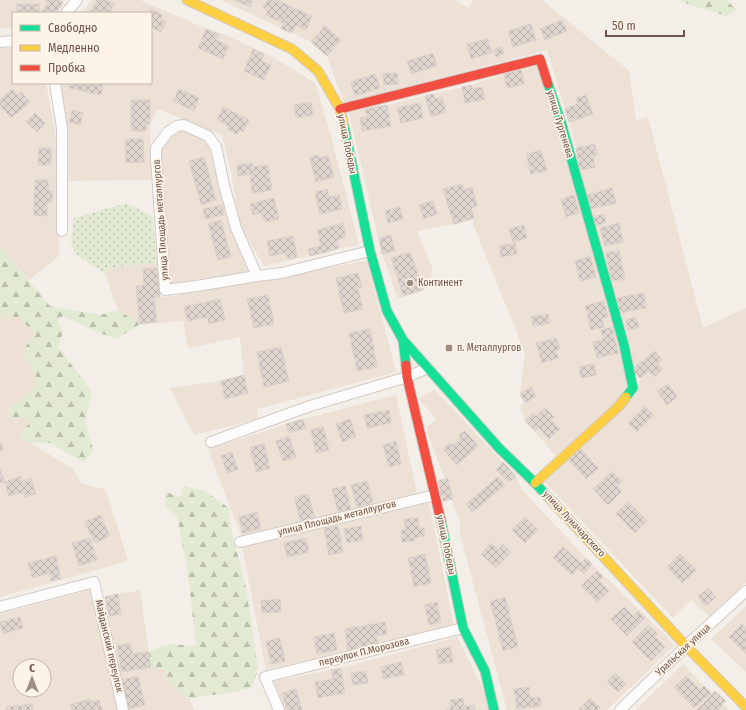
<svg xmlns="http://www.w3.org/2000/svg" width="746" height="710" font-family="'Fira Sans Condensed',sans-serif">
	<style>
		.residential { fill: #ede0d5; fill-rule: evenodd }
		.green { fill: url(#green-dots) }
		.forest { fill: url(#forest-firs) }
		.building { fill: url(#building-cross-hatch); stroke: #dcd1cb }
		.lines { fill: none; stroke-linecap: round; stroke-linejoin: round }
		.street-casing { stroke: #d2cac4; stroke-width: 12 }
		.fast-casing { stroke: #d2cac4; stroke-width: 11 }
		.slow-casing { stroke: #d2cac4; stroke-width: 11 }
		.jam-casing { stroke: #d2cac4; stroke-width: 11 }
		.street { stroke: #fdfcfc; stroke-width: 10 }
		.fast { stroke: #16e098; stroke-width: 9 }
		.slow { stroke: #ffcf43; stroke-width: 9 }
		.jam { stroke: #f24e42; stroke-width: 9 }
		.poi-dot { fill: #9e8b82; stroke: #fdf3e7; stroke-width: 1.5 }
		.labels { text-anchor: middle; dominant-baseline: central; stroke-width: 3.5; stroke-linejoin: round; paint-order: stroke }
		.street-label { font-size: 10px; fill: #6f554b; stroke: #fdf3e7 }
		.poi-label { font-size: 10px; fill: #6f554b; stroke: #fdf3e7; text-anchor: start }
	</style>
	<defs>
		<pattern id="green-dots" width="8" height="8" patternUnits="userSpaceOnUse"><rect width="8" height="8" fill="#e2ead3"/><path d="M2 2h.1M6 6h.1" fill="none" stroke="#bbc0ad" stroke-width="1.8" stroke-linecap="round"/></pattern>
		<pattern id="forest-firs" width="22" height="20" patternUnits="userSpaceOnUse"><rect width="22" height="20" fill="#e2ead3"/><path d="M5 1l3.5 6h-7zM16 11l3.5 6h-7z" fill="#bbc0ad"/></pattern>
		<pattern id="building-cross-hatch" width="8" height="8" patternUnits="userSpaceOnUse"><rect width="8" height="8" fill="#e0d6d0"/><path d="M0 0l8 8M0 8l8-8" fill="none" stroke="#bab0ab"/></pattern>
	</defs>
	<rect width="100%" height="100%" fill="#f4eee8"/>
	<path class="residential" d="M0 0H65L56 13H13V28H0Z
		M92 0H140L219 34 221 33 271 56 315 83 331 136 359 245 339 248 310 256 264 266 240 226 231 172 222 135 158 109 150 124 151 180 68 181 60 83H151V13H81Z
		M221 0H455L468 8 473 0H542L629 71 636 120 648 117 703 328 746 308V582L709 616 691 600 673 618 545 482 637 394 640 378 632 369 580 170 576 148 569 122 547 50 344 103 327 56 311 42Z
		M0 48H13V83H46L57 142 59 256 29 280 0 246Z
		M537 66 569 163 631 388 556 456 525 421 520 405 525 403 520 394 525 353 473 224 474 219 454 224 417 231 433 269 427 288 423 290 398 299 382 254 349 113 365 109 387 105 471 85 504 74Z
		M176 130 190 133 208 143 231 229 248 272 171 284 161 150Z
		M367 261 396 372 257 409 258 419 194 435 170 388 221 381 244 375 240 337 188 348 183 321 140 324 118 310 105 274 108 268 157 263 160 297 178 296V294Z
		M0 317H17L35 333 22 353 36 375 35 387 6 412 10 417H25L30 423 23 431 22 439 31 443 74 470 81 483 106 490 128 561 0 597Z
		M434 389 516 476 522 490 586 558 675 645 607 710H507L460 534V522L451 499 443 501 438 481 445 479 427 432V427L436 419 419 399Z
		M396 395 417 493 242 538 208 449 303 419Z
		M429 503 454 626 378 645 348 650 266 670 242 546Z
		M90 590 120 710H0V614ZM20 666H44V690H20Z
		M140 590 151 667 164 670 172 685 190 700 194 710H128L121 680 105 597Z
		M746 606V672L711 639Z
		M457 637 484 691 489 710H284L274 681 341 668Z
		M683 664 711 693 715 691 726 701 724 704 729 710H636Z"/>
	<path class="green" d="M127 203 152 216 157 263 108 268 105 274 76 254 71 243 74 218Z"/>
	<path class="forest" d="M677 0H726L737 10 727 16 685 3Z
		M0 246 50 306 100 315 118 310 140 324 117 339 99 333 63 316 57 320 63 332 58 347 92 392 85 421 93 449 84 463 51 443H31L22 439 23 431 29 423 25 417H10L6 411 35 387 36 375 22 353 35 333 17 317H0Z
		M184 486 205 491 229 508 231 529 246 587 258 669 252 688 223 694 201 696 190 700 172 685 164 670 151 667 148 652 168 644 196 646 188 574 177 517 165 506V492L181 497Z"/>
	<path class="building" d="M45 0H58L63 3 56 13H45L42 11 48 3Z
		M97 0H106L114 4 109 13H90Z
		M234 0H253L250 7Z
		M267 0H277L290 6 283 23 266 15 268 10 263 8Z
		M17 4H39V13H17Z
		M290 6 312 16 306 30 296 25 292 33 281 29Z
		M151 9 162 15 160 19 166 22 161 32 151 27V13H148Z
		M562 20 567 31 545 40 540 29Z
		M531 24 536 40 513 47 508 31Z
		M325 26 341 40 327 56 311 42Z
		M206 29 219 34 216 40 229 46 223 59 198 48Z
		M488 39 492 53 471 59 467 44Z
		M502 47 504 54 496 57 493 50Z
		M253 49 264 54 261 61 271 65 264 80 244 71Z
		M433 53 437 66 411 74 407 61Z
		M521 70 524 84 507 88 504 74Z
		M397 73 398 84 384 85 383 74Z
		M375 74 380 88 355 96 351 82Z
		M70 83H103L101 95 69 88Z
		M471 85 472 89 482 87 485 99 465 103 462 87Z
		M12 89 17 95 21 92 30 102 11 118 0 105V100Z
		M179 89 199 98 194 111 173 101Z
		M434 94 435 99 442 97 446 112 431 117 425 96Z
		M586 95 593 114 569 122 565 109 578 104 576 98Z
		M131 100H150V124H146V131H131Z
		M311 102 313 115 296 118 294 105Z
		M420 103 423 118 401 123 397 108Z
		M387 105 391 126 362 131 360 118 367 117 365 109Z
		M223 107 249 120 243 132 239 130 237 134 227 129 229 126 217 120Z
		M72 110 83 113 80 125 69 122Z
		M35 113 45 123 37 132 26 122Z
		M125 139H143L144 162 126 163Z
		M595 144 597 155 593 156 595 167 580 170 576 148Z
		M39 148H51V165H38Z
		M541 150 547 171 531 174 526 154Z
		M318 155 319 158 328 156 334 177 316 182 310 157Z
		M204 157 216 200 201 205 189 161Z
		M252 163 253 174 238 176 237 165Z
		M268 165 272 190 252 193 250 174H253L252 167Z
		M35 180H48V191H53L52 202H47V216L34 215Z
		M462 184 463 190 472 187 477 206 471 208 474 218 454 224 443 189Z
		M612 188 616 203 590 209 587 195Z
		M327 189 329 197 339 195 342 209 320 214 315 192Z
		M574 195 579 213 566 217 561 199Z
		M274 198 279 219 265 222 262 213 253 215 250 204Z
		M433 201 437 214 424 219 419 205Z
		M222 205 224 215 205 219 203 209Z
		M400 207 403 219 388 223 385 211Z
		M604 214 606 223 593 226 591 217Z
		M221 220 231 257 218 260 208 224Z
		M343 223 346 237 337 240 339 248 323 253 317 230Z
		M619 223 623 242 605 246 600 228Z
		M524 225 527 238 513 242 509 229Z
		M391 235 395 251 382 254 379 238Z
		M293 236 297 257 288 259 286 253 270 256 267 241Z
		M515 243 517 254 501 257 499 246Z
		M321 246 323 253 310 256 308 249Z
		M619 250 625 279 612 281 606 253Z
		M410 252 416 269 397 275 391 258Z
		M590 256 596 277 580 281 575 261Z
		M157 268 160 297H154L157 322 140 324 136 286 144 285 143 269Z
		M416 269 423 290 403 296 397 275Z
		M358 273 362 287 358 288 363 309 344 313 336 278Z
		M644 293 646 308 619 313 617 298Z
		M268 295 274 324 254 328 247 299Z
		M220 299 225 320 209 324 207 317 188 321 184 307Z
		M604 301 608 317 602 318 604 327 591 330 585 306Z
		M548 314 550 323 533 326 531 317Z
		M636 317 639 327 628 330 626 320Z
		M612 327 618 353 597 358 593 342 603 340 601 330Z
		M370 329 377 367 357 371 349 333Z
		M556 338 560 349 556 350 558 358 542 363 536 343Z
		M281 347 289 381 264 387 257 352Z
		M655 351 662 360 657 364 662 370 654 377 649 371 640 378 632 369Z
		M594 364 596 375 581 378 579 367Z
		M244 375 248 393 225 399 221 381Z
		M668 384 677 397 667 405 657 391Z
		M531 387 536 396 525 403 520 394Z
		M645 406 654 415 637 432 628 423Z
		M545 408 554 417 551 420 560 429 549 439 539 428 535 431 525 421 533 413 536 416Z
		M389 410 391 423 367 428 364 415Z
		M303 419 306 428 289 433 286 424Z
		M350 419 356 437 342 442 336 424Z
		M323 426 329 450 316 453 311 430Z
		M465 431 478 446 457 465 443 449 450 443 453 445 461 438 459 435Z
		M289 436 296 457 283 461 276 441Z
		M396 441 401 464 389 467 383 445Z
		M0 442 4 449 0 452Z
		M264 444 270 468 256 472 250 447Z
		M580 448 598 468 586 479 568 459Z
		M232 452 238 469 227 473 221 456Z
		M503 462 516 476 509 483 496 470Z
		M0 469 5 482 0 483Z
		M612 471 622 481 617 486 622 491 608 505 593 489Z
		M21 476 22 481 31 478 36 494 25 497 24 492 9 496 5 482Z
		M498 477 505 485 472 512 466 504Z
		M448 478 453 499 443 501 438 481Z
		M367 481 373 502 357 507 351 485Z
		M345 486 351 509 338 512 332 489Z
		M308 494 315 518 301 522 294 498Z
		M629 502 647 521 635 533 616 513Z
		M257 512 261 529 243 533 239 517Z
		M100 515 110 536 95 543 85 522Z
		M525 517 538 530 525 543 512 530Z
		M418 518 419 528H424V536L414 538V541L402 542 401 530H406L404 519Z
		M338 526 343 552 329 555 324 528Z
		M361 526 363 540 347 543 344 529Z
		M90 538 97 560 79 566 72 543Z
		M306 538 309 552 287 557 284 543Z
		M491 543 498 550 503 544 511 552 496 568 481 554Z
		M563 547 581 563 586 558 592 564 584 574 577 568 572 575 553 558Z
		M425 554 431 583 414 587 408 558Z
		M680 554 696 570 682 583 667 567Z
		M56 556 61 579 51 581 49 573 32 578 28 563Z
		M597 571 603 577 599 581 609 591 597 602 581 586Z
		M708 588 716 597 706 606 698 597Z
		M118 594 121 614 109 616 105 597Z
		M505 597 512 623 497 627 490 601Z
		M280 599 281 612 262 613 261 601Z
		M437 602 441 622 429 625 425 605Z
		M624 607 633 616 638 611 645 618 627 636 611 619Z
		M20 617 23 628 3 634 0 622Z
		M385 622 387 634 376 636 378 645 348 650 345 629Z
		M512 623 518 647 503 651 497 627Z
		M742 624 746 628V654L729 637Z
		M648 625 658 634 655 637 665 647 651 661 632 642Z
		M334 633 337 650 317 654 314 637Z
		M280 638 285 661 271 664 266 641Z
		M130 643 133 654 148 652 151 667 122 672 117 646Z
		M450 647 453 662 439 664 436 650Z
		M401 662 404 675 383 679 381 667Z
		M341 668 345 693 318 698 315 682 333 679 331 670Z
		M366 671 368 683 353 685 351 673Z
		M615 673 626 684 618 692 607 682Z
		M138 676 145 705 128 709 121 680Z
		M686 676 700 690 704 686 711 693 694 708 674 687Z
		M529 687 530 698 540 697 541 706 517 709 514 689Z
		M296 689 302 710H287L282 693Z
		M715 691 726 701 723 704 718 710H697Z
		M463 698 464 707 474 705 475 710H447V708H451L450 700Z
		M590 698 600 708 598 710H579V709Z
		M90 699 91 702 99 700 102 710H72L70 705Z
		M32 704 33 710H6V707Z"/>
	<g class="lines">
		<defs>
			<path id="street" d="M66 13 77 0
				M0 42 13 41
				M55 83 62 128V231
				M257 276 236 228 224 185 216 147 208 136 184 125 177 126 168 132 156 148V158L165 290 197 286 257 276 282 273 370 251
				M211 442 310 406 407 377 428 368
				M240 542 435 495
				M0 607 94 582 123 710
				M279 710 265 677 463 628
				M620 710 686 646 746 591"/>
			<path id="fast" d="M548 84 561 122 624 345 633 388 626 397
				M344 126 370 251 387 311 403 340 406 365
				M403 340 499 448 535 483 549 498
				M441 521 463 628 485 671 494 710"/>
			<path id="slow" d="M187 0 292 49 318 71 340 109 344 126
				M535 483 619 406 626 397
				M549 498 686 646 746 707"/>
			<path id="jam" d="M340 109 540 59 548 84
				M406 365 407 377 441 521"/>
		</defs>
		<use href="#street" class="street-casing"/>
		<use href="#fast" class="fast-casing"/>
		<use href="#slow" class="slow-casing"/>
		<use href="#jam" class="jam-casing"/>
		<use href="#street" class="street"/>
		<use href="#fast" class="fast"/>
		<use href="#slow" class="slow"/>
		<use href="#jam" class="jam"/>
	</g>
	<g class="poi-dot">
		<circle cx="410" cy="283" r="4"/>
		<rect x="445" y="344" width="8" height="8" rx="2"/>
	</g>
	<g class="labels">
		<g class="street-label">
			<text transform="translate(560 124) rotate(73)">улица Тургенева</text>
			<text transform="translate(347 144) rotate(78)">улица Победы</text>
			<text transform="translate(161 220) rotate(-94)">улица Площадь металлургов</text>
			<text transform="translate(337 518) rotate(-14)">улица Площадь металлургов</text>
			<text transform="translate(574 524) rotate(47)">улица Луначарского</text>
			<text transform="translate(446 545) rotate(78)">улица Победы</text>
			<text transform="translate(109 646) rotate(77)">Майданский переулок</text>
			<text transform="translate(683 650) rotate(-43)">Уральская улица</text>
			<text transform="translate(364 652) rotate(-14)">переулок П.Морозова</text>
		</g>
		<g class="poi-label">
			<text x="418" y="283">Континент</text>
			<text x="457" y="348">п. Металлургов</text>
		</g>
	</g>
	<rect x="12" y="12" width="140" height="72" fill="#fdf3e7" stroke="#c4b4a9"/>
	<rect x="20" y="25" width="20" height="6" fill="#16e098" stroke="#c4b4a9"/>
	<text x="48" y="32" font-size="12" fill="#6f554b">Свободно</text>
	<rect x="20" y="45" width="20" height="6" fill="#ffcf43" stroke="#c4b4a9"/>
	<text x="48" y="52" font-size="12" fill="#6f554b">Медленно</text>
	<rect x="20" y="65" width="20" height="6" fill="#f24e42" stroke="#c4b4a9"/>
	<text x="48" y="72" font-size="12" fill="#6f554b">Пробка</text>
	<g transform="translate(32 678)"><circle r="19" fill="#fdf3e7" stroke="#c4b4a9"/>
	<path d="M0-3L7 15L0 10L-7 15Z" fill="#9e8b82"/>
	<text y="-6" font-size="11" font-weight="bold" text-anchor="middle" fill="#6f554b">С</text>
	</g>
	<path d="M606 30v6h78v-6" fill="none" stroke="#6f554b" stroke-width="2"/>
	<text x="612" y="30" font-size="12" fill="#6f554b" stroke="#fdf3e7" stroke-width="3" paint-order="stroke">50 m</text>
</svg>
